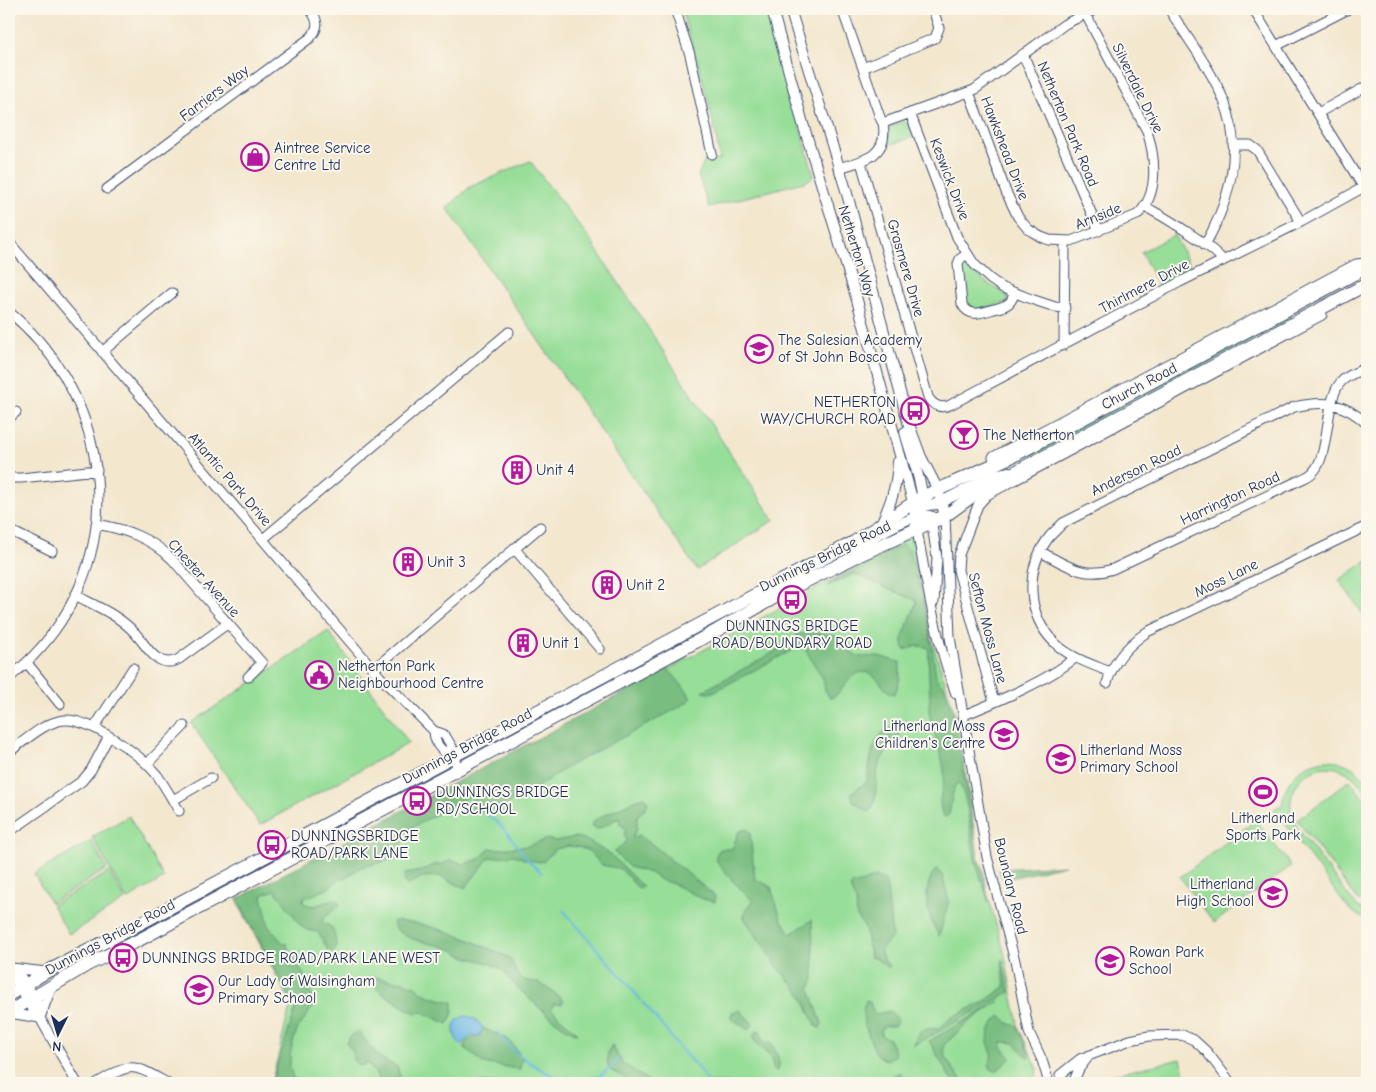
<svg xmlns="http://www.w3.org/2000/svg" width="1376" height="1092" font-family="'Comic Neue',sans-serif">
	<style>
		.green { fill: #97de98; stroke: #59867b }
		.forest { fill: #79bd80; stroke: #4a766f }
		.water { fill: #6ab8e4; stroke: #4274a1 }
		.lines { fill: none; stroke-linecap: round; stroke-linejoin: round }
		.stream { stroke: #6ab8e4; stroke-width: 2 }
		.minor-casing { stroke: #3b4b6f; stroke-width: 11 }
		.major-casing { stroke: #3b4b6f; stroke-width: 12 }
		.highway-casing { stroke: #3b4b6f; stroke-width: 14 }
		.minor { stroke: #fff; stroke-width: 9 }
		.major { stroke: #fff; stroke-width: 10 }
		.highway { stroke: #fff; stroke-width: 12 }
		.labels { text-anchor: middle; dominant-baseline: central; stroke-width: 4; stroke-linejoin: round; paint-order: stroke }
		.street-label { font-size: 15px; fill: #1b2f5e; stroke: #fbf7ec }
		.poi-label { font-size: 15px; fill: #1b2f5e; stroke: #fbf7ec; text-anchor: start }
	</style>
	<rect width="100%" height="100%" fill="#fbf7ec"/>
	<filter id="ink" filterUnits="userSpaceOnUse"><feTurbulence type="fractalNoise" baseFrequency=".02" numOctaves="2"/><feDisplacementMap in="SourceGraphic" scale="10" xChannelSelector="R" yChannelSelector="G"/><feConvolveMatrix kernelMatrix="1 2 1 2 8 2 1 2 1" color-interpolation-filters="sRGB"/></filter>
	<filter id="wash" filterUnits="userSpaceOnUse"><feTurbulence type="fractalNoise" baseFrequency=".0096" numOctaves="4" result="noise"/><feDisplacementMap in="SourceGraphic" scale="20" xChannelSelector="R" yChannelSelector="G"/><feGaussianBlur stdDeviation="1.12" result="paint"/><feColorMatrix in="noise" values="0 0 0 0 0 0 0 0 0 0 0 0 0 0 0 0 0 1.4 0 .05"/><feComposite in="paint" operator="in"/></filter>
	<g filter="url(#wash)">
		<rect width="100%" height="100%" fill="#f3e7ce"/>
		<path class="green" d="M681 9H767L814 176 807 181 709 207 698 175 705 160H720C713 109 696 58 681 9Z
			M904 121 908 124 913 137 886 146 890 127Z
			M530 161 589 238 774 520 697 570 447 208 470 187Z
			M1174 235 1192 269 1159 287 1141 252Z
			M964 259 984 281 1008 296 1007 302 980 310H970L965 303 961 260Z
			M1288 313 1292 319 1105 419 1095 417Z
			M1093 418 1103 420 1034 457 1031 451Z
			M911 536 932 640 958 724 980 869 1004 951 1019 1029 1037 1067 1036 1083H277L272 1080 291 1003 239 905Z
			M1367 561V620L1339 580Z
			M328 631 409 743 260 825 191 723Z
			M1325 760C1341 760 1354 766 1364 778L1367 777V795C1361 786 1356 778 1346 772 1311 753 1276 794 1297 827L1349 897 1358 907 1367 912V920L1357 915 1347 907 1274 809 1280 805 1282 807C1283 782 1300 763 1325 760Z
			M1350 780 1367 803V896L1359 902 1297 820Z
			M129 816 164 878 127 900 92 837Z
			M1256 820 1291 866 1214 923 1180 877Z
			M91 841 107 869 51 903 34 874Z
			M109 872 125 900 69 934 52 905Z
			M1181 1059 1187 1083H1091L1090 1080Z"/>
		<path class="forest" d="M902 544 909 549 928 619 936 677 939 682 944 686 954 719 979 862 982 865 989 903C985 888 978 873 975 858 969 834 970 806 960 784H957L954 788 949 814 946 817 943 816C935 797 946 790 944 771 942 751 932 732 929 711 928 706 930 701 930 696 929 680 928 665 929 650L927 647 916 646 904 650 902 639 917 601 854 574 828 586V584Z
			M796 634C810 634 829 630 841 640 848 645 849 652 858 656 864 658 871 656 877 656 884 657 892 661 900 662 900 674 901 683 894 694 881 691 879 672 863 672 847 673 843 696 830 698L825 690 823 679 805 649 798 647 713 692 707 693 703 691 798 639Z
			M668 669 687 691 691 699 683 705C649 724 613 742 578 761 543 780 518 807 476 812L473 811 472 805 474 794 409 829C403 838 402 851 395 859L361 867 345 878H341L327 889 303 899 304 904 313 906 337 899 340 906 326 915 322 921C324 924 327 925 330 926 335 930 335 941 337 947L334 952 328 950 318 932 307 930 302 927 275 890 266 893 262 896 269 927 283 943 287 944 288 948 304 975V985L315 999C313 1010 304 1018 299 1027 291 1043 287 1062 293 1078L303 1083H271L296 1008 237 899Z
			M892 728 898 730 900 736C892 744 883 754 879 765 873 779 880 801 869 812L853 801 851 793 867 782C870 764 871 733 892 728Z
			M644 797 648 800C648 808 642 811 637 817V829L632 838 639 835 654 846 715 896V902L703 899 673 884 659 879 650 873 629 867 614 852 627 841 624 835 626 829 620 824 619 818 598 829 592 827V822C602 815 611 812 621 807 630 803 635 799 644 797Z
			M747 829 750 832 755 879 771 887 781 919 791 934 812 920 814 979 810 989 822 1024 820 1028 817 1027 801 994 779 969 744 918V912L753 901 730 878 716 860V855L720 849H732L739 831Z
			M575 837 584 839 610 854 643 887 640 888 636 886 621 869 602 865 589 851 578 847 569 846 555 849 544 861 539 862 524 859 514 855 489 858 465 888 439 876 422 877 408 885 404 881 405 874 422 871 434 865 443 864 451 860 464 864 479 859 490 848 497 849 528 846 547 839 556 841Z
			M1065 865 1007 879 1001 877 999 869Z
			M937 868 943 877 949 901 939 936C927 916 920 888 937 868Z
			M875 877 884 879 887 887 892 936C884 951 873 947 889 966L888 968 875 958 870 957 865 927 857 918 856 902 850 888 853 884 861 883Z
			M397 921C436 924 473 941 508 957 515 963 513 971 520 977 526 982 532 981 539 983 547 987 555 994 562 999V1004H553L552 1009 560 1018 578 1033C564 1033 523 993 512 982 508 978 505 971 499 968 490 962 477 960 466 957 459 954 453 949 445 947 430 943 398 940 392 922Z
			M1002 959 1010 992 914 1045 917 1035 921 1030 939 1028 952 1017 982 1003 1005 987Z
			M373 977 403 982 415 986 423 993 435 998 453 1002V1012L448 1024 422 1012 416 1013 405 1008 381 992 369 979Z
			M866 1000 870 1002 873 1011 876 1014 890 1011 897 1018V1022L894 1026H884L881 1030V1035L889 1039 896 1055 887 1060 880 1057 875 1052 864 1023 863 1010Z
			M999 1001 970 1021 944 1045C942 1057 957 1074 964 1083H953L929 1041Z
			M740 1010 753 1024 748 1030 731 1018 732 1012Z
			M1000 1016 1010 1024 1018 1026 1030 1057H1027L1015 1043 1004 1042 1001 1044 1002 1047 1008 1054 1010 1059 999 1069 995 1071 991 1069 989 1065 992 1054 988 1042 989 1031 995 1021Z
			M483 1028 509 1040 522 1057 520 1069C507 1068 496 1064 484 1064L464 1047 465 1043 477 1036Z
			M358 1031 379 1057 397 1067 400 1076 398 1083H382L368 1063 360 1066 353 1060V1051L346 1043 350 1036Z
			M760 1031 763 1041 771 1042C775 1051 783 1062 777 1072L773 1068 772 1059 753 1039 755 1032Z
			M612 1045 622 1063 652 1083H634L610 1070C606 1063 606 1051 612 1045Z
			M900 1072 910 1083H889V1078Z"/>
		<path class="water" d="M465 1016C473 1017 480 1021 483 1029L479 1036H472L460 1045C452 1035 450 1020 465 1016Z"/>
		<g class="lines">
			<path class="stream" d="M485 814C504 824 516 845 529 861 533 866 538 868 541 873
				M563 910 626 982 684 1053 698 1068 709 1083
				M497 1032C509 1050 539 1071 559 1078 568 1082 588 1081 597 1077 607 1074 612 1063 621 1058"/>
		</g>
	</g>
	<g filter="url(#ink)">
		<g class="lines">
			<defs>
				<path id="minor" d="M675 9 690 55 712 154
					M842 9 881 120 883 123
					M1169 9C1188 39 1211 69 1224 101 1244 150 1229 202 1205 245
					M1253 9 1367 193
					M1276 46 1348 9
					M1023 54 1099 231
					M863 68 935 38 939 28 933 9
					M969 92 1006 192 1018 217 1028 229 1041 237 1049 240 1071 241 1137 215C1160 195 1155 156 1147 131L1085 13
					M910 113 957 237 974 264 990 279 1003 288 1031 299 1055 307 1065 308
					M1318 113 1367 86
					M1233 145H1250L1257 150 1301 222
					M861 162 928 397C933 406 941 409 950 405L1180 282 1301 222 1364 187
					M838 168C864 161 889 156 883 123L974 90 1065 24 1096 9
					M107 189 310 38C320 27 318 20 310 9
					M1145 207C1160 214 1216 248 1223 261
					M9 242 380 677 434 731 443 734 446 737 452 747V756L459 768
					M967 254 960 259 958 264 962 304C969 318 981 313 994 309 998 308 1005 307 1009 303 1012 301 1013 296 1015 293
					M9 312C98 384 126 513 66 613 51 639 31 660 9 678
					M1064 345 1065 242
					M102 352 172 293
					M9 418 16 412
					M995 465 993 457 1356 264 1367 263
					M9 478H21L97 470
					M945 516 950 637 987 857 1015 961 1029 1032 1042 1060 1049 1083
					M931 518 937 558 934 602
					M96 524C125 529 151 538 172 559L262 663 248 677
					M9 530 52 551
					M917 530C927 586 936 641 956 694
					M263 539 509 332
					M514 548 600 649
					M854 548C870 540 909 515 926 515 931 515 936 518 939 521
					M1041 552C1066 565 1084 579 1113 569L1300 480C1304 478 1310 476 1313 472 1331 455 1324 395 1343 380 1350 374 1360 371 1367 367
					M75 595C96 606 118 615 134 632 142 640 148 652 157 658 164 663 172 663 179 659L227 624
					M27 663 60 704
					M374 669 540 527
					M1110 672C1091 664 1071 658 1056 644 1026 616 1024 569 1050 536 1054 532 1059 527 1063 523L1294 407C1324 400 1344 402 1367 424
					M1107 683C1113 661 1128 645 1147 632L1367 526
					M994 702 958 570 959 555 978 505 987 495 1322 315
					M964 715C998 701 1047 681 1075 658
					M94 728 133 668
					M434 731C435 745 440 750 452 756
					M9 752C25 741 45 721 65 720 91 719 141 755 157 775 165 786 172 799 179 811
					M147 764 184 726
					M173 800 211 778
					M9 832 82 781 91 770 109 736
					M9 967C17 985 26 1003 40 1018L77 1083
					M9 968 19 974 35 998 39 1006 40 1018
					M12 968 46 972
					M9 1013 40 1018
					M41 1015 52 986
					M1060 1075 1080 1059 1130 1040 1149 1036 1182 1035 1194 1040 1207 1052 1231 1083
					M97 1083C133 1062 131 1063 167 1083
					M1073 1083 1079 1069 1089 1056"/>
				<path id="major" d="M772 9 803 124 857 300 880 383 913 502 917 530
					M790 9 846 190 908 422 921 457 938 490 945 516
					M905 432C911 458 933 503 917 526
					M918 502 928 505 937 504 995 475 1009 472
					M881 524C891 503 897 485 898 462"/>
				<path id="highway" d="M9 995 46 972 126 931 854 542 922 497 1017 454 1367 267
					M9 1012 87 965 139 940 716 631 786 591 851 559 945 516 978 492 1367 284"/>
			</defs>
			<use href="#minor" class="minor-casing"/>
			<use href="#major" class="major-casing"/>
			<use href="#highway" class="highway-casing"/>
			<use href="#minor" class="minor"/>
			<use href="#major" class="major"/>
			<use href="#highway" class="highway"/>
		</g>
	</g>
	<defs>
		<symbol id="shop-ring" viewBox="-11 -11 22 22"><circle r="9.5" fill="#fbf7ec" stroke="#b5179e" stroke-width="1.5"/><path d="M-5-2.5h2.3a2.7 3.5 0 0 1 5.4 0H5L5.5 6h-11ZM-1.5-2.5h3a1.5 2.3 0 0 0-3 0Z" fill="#b5179e"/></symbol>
		<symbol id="school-ring" viewBox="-11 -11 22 22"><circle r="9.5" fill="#fbf7ec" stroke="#b5179e" stroke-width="1.5"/><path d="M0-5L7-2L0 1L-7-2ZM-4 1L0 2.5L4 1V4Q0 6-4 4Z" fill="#b5179e"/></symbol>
		<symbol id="bus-ring" viewBox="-11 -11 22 22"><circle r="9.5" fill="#fbf7ec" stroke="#b5179e" stroke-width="1.5"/><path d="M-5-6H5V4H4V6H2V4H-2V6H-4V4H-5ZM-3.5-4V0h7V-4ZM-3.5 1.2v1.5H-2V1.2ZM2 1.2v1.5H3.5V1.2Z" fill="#b5179e"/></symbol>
		<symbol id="bar-ring" viewBox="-11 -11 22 22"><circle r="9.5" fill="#fbf7ec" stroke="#b5179e" stroke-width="1.5"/><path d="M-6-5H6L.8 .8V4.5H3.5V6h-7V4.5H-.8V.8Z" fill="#b5179e"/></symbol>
		<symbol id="building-ring" viewBox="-11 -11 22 22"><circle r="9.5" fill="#fbf7ec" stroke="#b5179e" stroke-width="1.5"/><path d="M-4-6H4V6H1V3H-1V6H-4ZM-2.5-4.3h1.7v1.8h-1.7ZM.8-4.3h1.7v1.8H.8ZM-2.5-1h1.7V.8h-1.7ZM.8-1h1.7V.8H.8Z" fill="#b5179e"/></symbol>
		<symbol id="civic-ring" viewBox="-11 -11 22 22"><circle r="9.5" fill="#fbf7ec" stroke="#b5179e" stroke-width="1.5"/><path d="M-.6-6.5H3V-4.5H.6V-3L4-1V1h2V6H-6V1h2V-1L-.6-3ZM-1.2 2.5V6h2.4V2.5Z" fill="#b5179e"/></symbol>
		<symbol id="stadium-ring" viewBox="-11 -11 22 22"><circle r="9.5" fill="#fbf7ec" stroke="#b5179e" stroke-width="1.5"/><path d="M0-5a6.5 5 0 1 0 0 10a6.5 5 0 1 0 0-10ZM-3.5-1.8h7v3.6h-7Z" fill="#b5179e"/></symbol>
	</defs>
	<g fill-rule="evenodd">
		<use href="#shop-ring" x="239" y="141" width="32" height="32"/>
		<use href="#school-ring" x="743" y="333" width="32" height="32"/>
		<use href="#bus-ring" x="899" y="395" width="32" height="32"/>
		<use href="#bar-ring" x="948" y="419" width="32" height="32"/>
		<use href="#building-ring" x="501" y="454" width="32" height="32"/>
		<use href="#building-ring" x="392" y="546" width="32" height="32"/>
		<use href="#building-ring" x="591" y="569" width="32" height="32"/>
		<use href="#bus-ring" x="776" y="584" width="32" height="32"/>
		<use href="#building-ring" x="507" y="627" width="32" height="32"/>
		<use href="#civic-ring" x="303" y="659" width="32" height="32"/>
		<use href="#school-ring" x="988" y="719" width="32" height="32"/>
		<use href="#school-ring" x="1045" y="743" width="32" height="32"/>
		<use href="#stadium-ring" x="1247" y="776" width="32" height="32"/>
		<use href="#bus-ring" x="401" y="785" width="32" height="32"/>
		<use href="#bus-ring" x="256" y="829" width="32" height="32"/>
		<use href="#school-ring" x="1257" y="877" width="32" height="32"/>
		<use href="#bus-ring" x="107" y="942" width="32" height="32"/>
		<use href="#school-ring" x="1094" y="945" width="32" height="32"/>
		<use href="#school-ring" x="183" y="974" width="32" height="32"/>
	</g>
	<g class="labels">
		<g class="street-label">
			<text transform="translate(1138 88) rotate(64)">Silverdale Drive</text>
			<text transform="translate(214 93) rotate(-37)">Farriers Way</text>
			<text transform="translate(1068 124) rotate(67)">Netherton Park Road</text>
			<text transform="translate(1005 148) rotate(69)">Hawkshead Drive</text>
			<text transform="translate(950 179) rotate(69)">Keswick Drive</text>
			<text transform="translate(1098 216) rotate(-22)">Arnside</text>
			<text transform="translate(857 251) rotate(73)">Netherton Way</text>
			<text transform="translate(906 268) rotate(74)">Grasmere Drive</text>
			<text transform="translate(1144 286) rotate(-28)">Thirlmere Drive</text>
			<text transform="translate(1139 386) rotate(-28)">Church Road</text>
			<text transform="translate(1136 470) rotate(-26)">Anderson Road</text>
			<text transform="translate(230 479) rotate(49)">Atlantic Park Drive</text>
			<text transform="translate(1230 498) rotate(-25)">Harrington Road</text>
			<text transform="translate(825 556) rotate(-26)">Dunnings Bridge Road</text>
			<text transform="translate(204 578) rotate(48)">Chester Avenue</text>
			<text transform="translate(1226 578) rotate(-26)">Moss Lane</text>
			<text transform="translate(988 628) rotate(75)">Sefton Moss Lane</text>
			<text transform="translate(467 746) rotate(-28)">Dunnings Bridge Road</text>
			<text transform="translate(1011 886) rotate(76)">Boundary Road</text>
			<text transform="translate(110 937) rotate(-28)">Dunnings Bridge Road</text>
		</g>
		<g class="poi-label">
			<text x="274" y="148">Aintree Service<tspan x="274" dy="17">Centre Ltd</tspan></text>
			<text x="778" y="340">The Salesian Academy<tspan x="778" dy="17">of St John Bosco</tspan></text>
			<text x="896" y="402" text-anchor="end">NETHERTON<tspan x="896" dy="17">WAY/CHURCH ROAD</tspan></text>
			<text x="983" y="435">The Netherton</text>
			<text x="536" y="470">Unit 4</text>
			<text x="427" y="562">Unit 3</text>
			<text x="626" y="585">Unit 2</text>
			<text x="792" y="626" text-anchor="middle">DUNNINGS BRIDGE<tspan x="792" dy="17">ROAD/BOUNDARY ROAD</tspan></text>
			<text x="542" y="643">Unit 1</text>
			<text x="338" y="666">Netherton Park<tspan x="338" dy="17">Neighbourhood Centre</tspan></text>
			<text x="985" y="726" text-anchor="end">Litherland Moss<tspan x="985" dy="17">Children's Centre</tspan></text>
			<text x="1080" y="750">Litherland Moss<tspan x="1080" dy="17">Primary School</tspan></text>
			<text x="436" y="792">DUNNINGS BRIDGE<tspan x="436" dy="17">RD/SCHOOL</tspan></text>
			<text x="1263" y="818" text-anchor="middle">Litherland<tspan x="1263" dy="17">Sports Park</tspan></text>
			<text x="291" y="836">DUNNINGSBRIDGE<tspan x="291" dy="17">ROAD/PARK LANE</tspan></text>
			<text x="1254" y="884" text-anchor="end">Litherland<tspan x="1254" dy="17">High School</tspan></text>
			<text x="1129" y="952">Rowan Park<tspan x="1129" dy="17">School</tspan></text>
			<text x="142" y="958">DUNNINGS BRIDGE ROAD/PARK LANE WEST</text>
			<text x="218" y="981">Our Lady of Walsingham<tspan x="218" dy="17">Primary School</tspan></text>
		</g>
	</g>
	<rect width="1376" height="1092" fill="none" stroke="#fbf7ec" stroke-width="30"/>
	<g transform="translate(58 1034) rotate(185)" stroke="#fbf7ec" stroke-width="4" paint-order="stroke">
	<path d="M0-4L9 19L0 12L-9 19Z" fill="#1b2f5e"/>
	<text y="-8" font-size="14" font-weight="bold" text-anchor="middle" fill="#1b2f5e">N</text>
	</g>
</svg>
